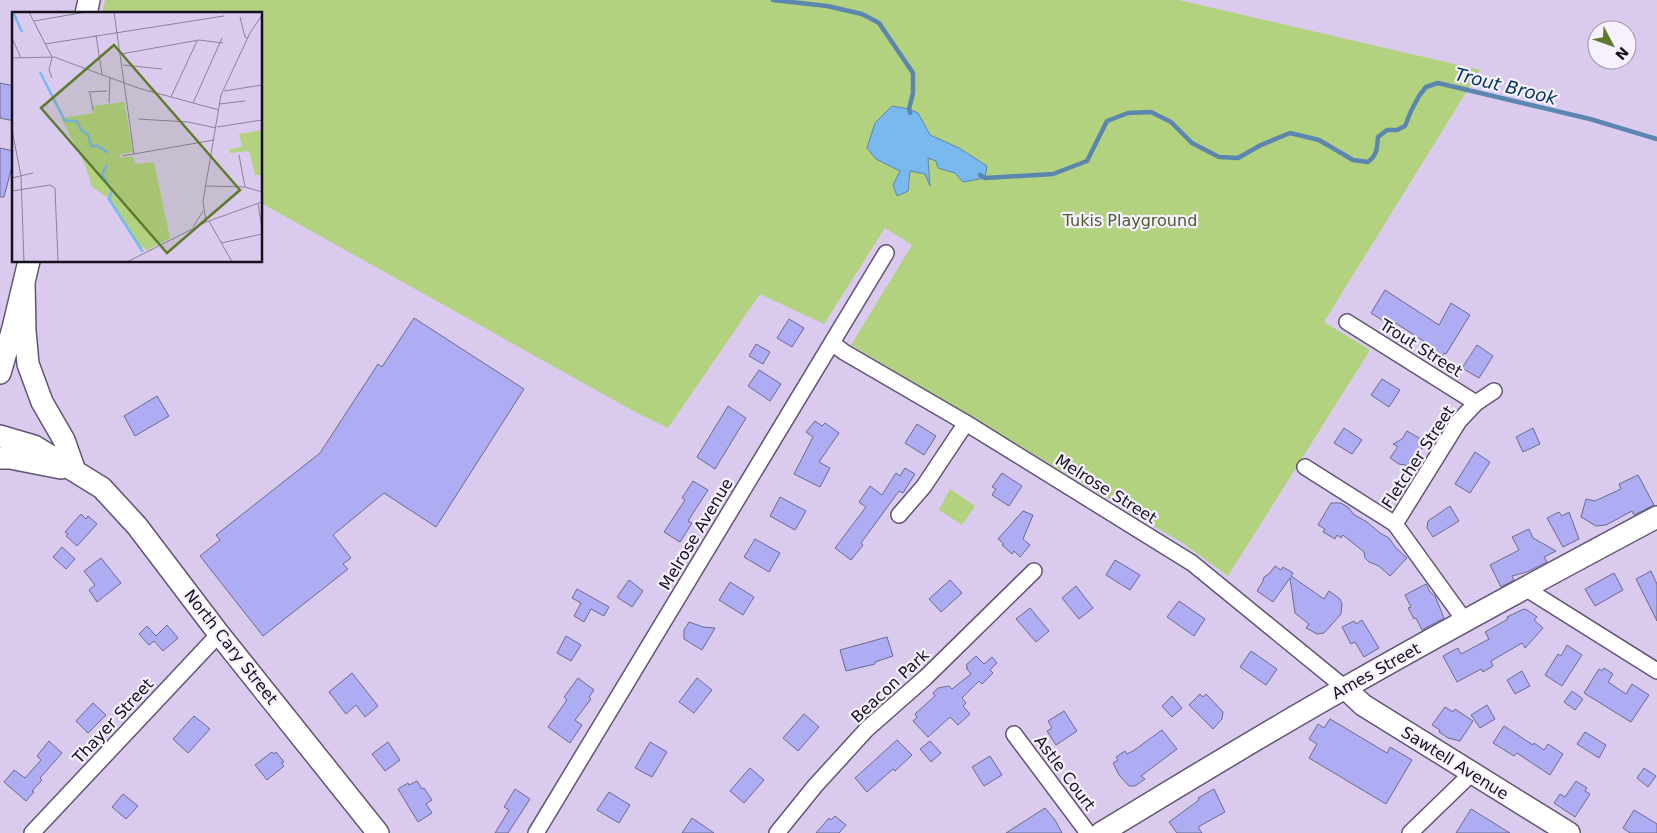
<svg xmlns="http://www.w3.org/2000/svg" width="1657" height="833" font-family="'DejaVu Sans',sans-serif">
	<style>
		.green { fill: #b3d27f }
		.water { fill: #79b9ef; stroke: #5b86b0 }
		.lines { fill: none; stroke-linecap: round; stroke-linejoin: round }
		.stream { stroke: #5b86b0; stroke-width: 4.5 }
		.building { fill: #aeacf3; stroke: #6b6b8c }
		.street-casing { stroke: #625473; stroke-width: 18 }
		.secondary-casing { stroke: #625473; stroke-width: 24 }
		.street { stroke: #fff; stroke-width: 15 }
		.secondary { stroke: #fff; stroke-width: 21 }
		.labels { text-anchor: middle; dominant-baseline: central; stroke-width: 4.5; stroke-linejoin: round; paint-order: stroke }
		.park-label { font-size: 16px; fill: #4c5e29; stroke: #f6f0ff }
		.street-label { font-size: 16px; fill: #16101d; stroke: #f6f0ff }
		.water-label { font-size: 18px; font-style: italic; fill: #023659; stroke: #f6f0ff }
		.inset-river { fill: none; stroke: #79b9ef; stroke-width: 2.5 }
		.inset-road { fill: none; stroke: #8c809a; stroke-width: 1 }
		.view { fill: #607a2d; fill-opacity: 0.15; stroke: #607a2d; stroke-width: 2.5 }
		.inset-edge { fill: none; stroke: #16101d; stroke-width: 2.5 }
	</style>
	<rect width="100%" height="100%" fill="#dacbee"/>
	<path class="green" d="M105 0H1179L1480 70 1324 322 1370 350 1228 576 1184 544 851 345 912 245 885 228 824 324 760 294 668 428 637 413 261 203V14H102Z
		M950 489 975 506 962 525 939 510Z"/>
	<path class="water" d="M892 106 909 109 918 113 930 135 959 148 987 166 985 178 963 182 955 173 938 168 936 161 928 158 930 186 925 174 910 171 908 191 897 196 893 185 900 171 876 159 867 148 875 123Z"/>
	<g class="lines">
		<path class="stream" d="M773 0 827 6 862 14 879 23 913 73V93L909 109 910 113
			M980 175 985 178 1053 174 1087 161 1107 121 1128 113 1151 112 1171 122 1192 143 1219 157 1238 158 1261 145 1290 133 1319 140 1353 160 1368 162C1377 155 1377 149 1378 137L1387 130H1397L1405 126 1411 111 1419 96 1426 87 1438 83 1590 119 1657 139"/>
	</g>
	<path class="building" d="M0 83 14 86V121L0 118Z
		M0 148 14 151V159L4 197H0Z
		M1385 290 1439 325 1451 303 1470 315 1446 354 1444 353 1439 361 1424 351 1428 344 1391 320 1388 324 1371 313Z
		M414 318 524 389 436 527 384 493 333 535 351 558 343 564 348 569 263 636 200 556 220 540 216 535 320 453 378 364 382 367Z
		M789 319 804 328 792 347 777 338Z
		M756 344 770 352 763 364 749 356Z
		M1477 345 1493 356 1479 378 1462 368Z
		M759 370 781 384 770 401 748 386Z
		M1382 379 1400 390 1389 407 1371 395Z
		M157 396 169 416 135 436 124 416Z
		M728 406 746 418 715 469 697 457Z
		M815 421 822 426 825 423 839 433 819 462 830 468 820 487 794 474 813 437 806 432Z
		M917 424 936 436 924 455 905 443Z
		M1344 428 1362 440 1352 454 1334 443Z
		M1533 428 1540 444 1523 452 1516 437Z
		M1407 431 1426 442 1411 466 1399 464 1390 458 1397 448V446L1393 444 1402 439Z
		M1475 452 1490 462 1470 493 1455 484Z
		M905 468 915 474 903 493 899 491 861 543 863 545 851 560 835 548 866 507 859 502 870 486 882 495 896 473 900 476Z
		M1002 473 1022 486 1009 506 992 495 996 489 992 487Z
		M1638 475 1654 505 1634 515 1632 511 1606 525 1596 526 1581 517 1586 499 1595 501 1621 489 1619 484Z
		M693 481 708 490 688 521 692 523 680 542 664 532 685 500 682 498Z
		M780 497 806 511 795 530 770 516Z
		M1331 503H1341L1349 508 1353 514 1367 522 1380 533 1389 538 1396 548 1407 558 1390 576 1379 566 1369 562 1365 558 1364 552 1343 535 1341 538 1337 535 1335 539 1323 532 1325 529 1318 525Z
		M1450 506 1459 521 1433 537 1427 528 1428 521Z
		M1023 511 1033 515 1023 539 1030 545 1020 557 1014 551 1012 554 1002 545 1004 544 998 539Z
		M1559 512 1562 516 1569 512 1579 539 1563 547 1547 518Z
		M81 514 86 519 88 516 97 524 77 546 66 536 68 534 65 532Z
		M1529 529 1533 538 1556 551 1544 557 1547 562 1527 572 1512 576 1514 580 1501 587 1490 565 1519 550 1512 537Z
		M755 539 780 553 769 572 744 557Z
		M62 547 75 559 66 569 53 557Z
		M101 558 121 583 97 602 89 590 95 585 84 571Z
		M1115 560 1140 575 1130 590 1106 575Z
		M1275 566 1281 570 1283 567 1293 573 1291 576 1324 599 1329 591 1340 599 1342 604 1341 614 1324 633 1317 634 1306 628 1309 624 1295 613 1290 578 1273 602 1257 591 1263 581 1264 577 1269 574Z
		M1651 571 1657 584V621L1636 579Z
		M1614 573 1623 590 1595 606 1585 589Z
		M629 580 643 591 632 607 617 597Z
		M950 580 962 593 941 612 929 599Z
		M730 582 754 597 743 615 719 600Z
		M1426 584 1430 592 1435 596 1444 618 1422 630 1416 618 1414 619 1408 608 1411 607 1405 595Z
		M1076 586 1093 608 1079 619 1062 598Z
		M577 589 609 607 604 616 591 609 584 622 574 616 581 603 572 598Z
		M1179 601 1205 619 1194 636 1167 617Z
		M1030 608 1049 631 1036 642 1016 619Z
		M1524 609 1527 610 1537 617 1534 620 1543 628 1525 648 1522 643 1491 661 1493 666 1483 672 1481 669 1457 682 1443 656 1458 648 1461 654 1489 639 1485 632 1508 619 1507 617Z
		M1362 620 1379 648 1364 657 1355 642 1351 644 1342 627 1354 621 1356 624Z
		M689 622 703 627 715 628 702 650 684 639V630Z
		M167 625 178 638 163 651 154 641 149 645 139 634 147 626 156 636Z
		M566 636 581 645 571 661 557 653Z
		M887 637 893 656 875 662V664L846 671 840 650Z
		M1567 645 1582 655 1562 686 1545 675 1558 654 1561 656Z
		M1251 651 1277 669 1266 685 1240 667Z
		M976 656 984 664 992 657 997 663 990 670 993 673 982 684 979 681 962 698 966 703 963 706 970 714 958 725 950 717 928 737 913 721 917 717 915 714 935 696 933 693 938 688 949 686 952 689 971 674 966 668 968 667 966 665Z
		M1604 668 1613 674 1608 682 1626 694 1632 684 1649 695 1631 722 1584 693 1599 669 1602 671Z
		M1522 671 1530 686 1515 694 1507 680Z
		M352 673 378 706 365 717 356 705 346 714 329 692Z
		M578 678 594 690 589 697 591 699 575 720 582 725 570 743 548 727 567 700 564 697Z
		M697 678 712 690 694 713 679 702Z
		M1572 691 1583 699 1575 710 1564 702Z
		M1200 694 1203 697 1206 694 1223 712 1222 719 1213 729 1189 705Z
		M1172 696 1182 708 1172 717 1162 706Z
		M93 703 106 715 88 733 76 721Z
		M1487 705 1495 719 1480 728 1471 715Z
		M1445 707 1453 712 1455 709 1473 721 1460 741 1448 738 1439 732 1440 730 1432 725Z
		M1064 711 1077 731 1056 745 1047 731 1052 728 1048 721Z
		M804 714 819 727 798 751 783 738Z
		M194 716 210 729 188 753 173 739Z
		M1330 719 1387 753 1390 747 1412 760 1386 804 1309 758 1317 744 1309 739 1318 724 1324 728Z
		M1504 726 1533 745 1534 743 1544 750 1548 744 1563 754 1550 775 1517 753 1514 756 1493 743Z
		M1162 730 1177 749 1141 776 1145 779 1135 786H1129L1119 775 1113 763 1118 760 1116 757 1125 751 1127 754 1133 751Z
		M1585 732 1606 745 1599 758 1577 744Z
		M897 740 912 755 895 771 893 769 867 792 855 778Z
		M49 741 62 753 40 778 42 780 32 791 34 792 26 801 4 782 14 770 25 778 41 760 37 756Z
		M930 741 941 753 931 762 920 749Z
		M388 742 400 760 385 771 372 754Z
		M650 742 667 752 652 777 635 768Z
		M272 752 274 754 276 752 284 762 281 763 284 766 267 780 255 765Z
		M990 756 1002 775 984 786 972 767Z
		M750 768 764 780 744 803 730 791Z
		M1644 768 1656 776 1648 787 1637 778Z
		M417 781 422 789 424 788 432 800 426 804 432 813 418 822 398 789 408 783 409 785Z
		M1576 781 1587 788 1585 791 1590 794 1575 817 1554 803 1560 794 1565 797Z
		M515 789 530 799 508 833H495L509 810 504 807Z
		M1214 789 1225 812 1198 827 1202 833H1177L1169 822 1199 800 1198 798Z
		M609 792 630 805 619 823 597 810Z
		M123 794 138 806 126 819 112 807Z
		M1045 808 1055 820 1062 833H1006Z
		M1471 809 1510 833H1456Z
		M1634 810 1657 824V833H1630L1623 828Z
		M835 816 846 825 839 833H816L829 818 831 820Z
		M692 818 714 833H682Z"/>
	<g class="lines">
		<defs>
			<path id="street" d="M1347 322 1476 403
				M832 343 844 352 966 423 1192 563 1345 688
				M1305 467 1395 524 1465 621
				M899 515 924 486 966 423
				M1395 524 1459 421 1476 403 1494 391
				M1525 588 1657 671
				M1014 734 1088 833
				M32 833 219 634
				M536 833 886 253
				M777 833 815 786 867 729 926 677 1034 571
				M1410 833 1472 773"/>
			<path id="secondary" d="M86 14 89 0
				M24 282 25 331 28 364 42 402 64 440 75 471
				M0 373 13 328 29 261
				M0 436 34 446 102 488 137 526 219 634 378 833
				M0 458H10L61 468
				M1345 688 1363 705 1569 833
				M1101 833C1182 784 1263 734 1345 688 1448 629 1552 573 1657 517"/>
		</defs>
		<use href="#street" class="street-casing"/>
		<use href="#secondary" class="secondary-casing"/>
		<use href="#street" class="street"/>
		<use href="#secondary" class="secondary"/>
	</g>
	<g class="labels">
		<g class="park-label">
			<text x="1130" y="220">Tukis Playground</text>
		</g>
		<g class="street-label">
			<text transform="translate(1421 348) rotate(32)">Trout Street</text>
			<text transform="translate(1418 457) rotate(-57)">Fletcher Street</text>
			<text transform="translate(1106 489) rotate(32)">Melrose Street</text>
			<text transform="translate(696 534) rotate(-59)">Melrose Avenue</text>
			<text transform="translate(231 647) rotate(52)">North Cary Street</text>
			<text transform="translate(1376 671) rotate(-29)">Ames Street</text>
			<text transform="translate(890 686) rotate(-43)">Beacon Park</text>
			<text transform="translate(113 721) rotate(-47)">Thayer Street</text>
			<text transform="translate(1455 763) rotate(32)">Sawtell Avenue</text>
			<text transform="translate(1065 773) rotate(53)">Astle Court</text>
		</g>
		<g class="water-label">
			<text transform="translate(1506 86) rotate(14)">Trout Brook</text>
		</g>
	</g>
	<g transform="translate(12 12)">
		<rect width="250" height="250" fill="#dacbee"/>
		<path d="M112 90 121 140 107 143 108 146 121 144 123 152 142 150 158 226 134 239 133 235 127 236 95 185 80 175 73 153 49 106 82 101 81 94ZM250 118V163H243L237 139 218 141V137L230 135 227 122Z" fill="#b3d27f"/>
		<path class="inset-river" d="M1 0 10 20M28 60 53 109H65L69 118 76 122 79 134H86L96 141M95 153 90 162 100 179 97 187 131 240"/>
		<path class="inset-road" d="M17 0 40 45 37 58 40 66M102 0 122 142M228 5 233 25 236 26M22 9 74 0M84 23 90 62M0 26 9 46M33 32 212 4M109 42 187 28 211 31M0 46 42 45 126 76 207 98M111 53 150 57M212 79 250 73M76 80 95 79M78 81 81 99M159 85 185 29M97 91 98 65M181 91 210 26M207 92 233 89M126 107 176 110 204 116M205 115 250 108M0 118 9 164 12 250M227 143 233 175M110 144 202 128M0 166 21 161M194 174 233 175 250 180M0 179 38 173 43 176 46 250M246 192 250 216M197 209 220 250M194 210 191 189 209 83 238 21 250 3M181 215 191 199M209 231 250 222M115 250 194 210 250 190"/>
		<path class="view" d="M102 33 228 178 155 241 29 96Z"/>
		<rect width="250" height="250" class="inset-edge"/>
	</g>
	<g transform="translate(1612 45) rotate(131)"><circle r="24" fill="#f6f0ff" stroke="#9c96a5"/>
	<path d="M0-4L9 19L0 12L-9 19Z" fill="#607a2d"/>
	<text y="-8" font-size="14" font-weight="bold" text-anchor="middle" fill="#16101d">N</text>
	</g>
</svg>
